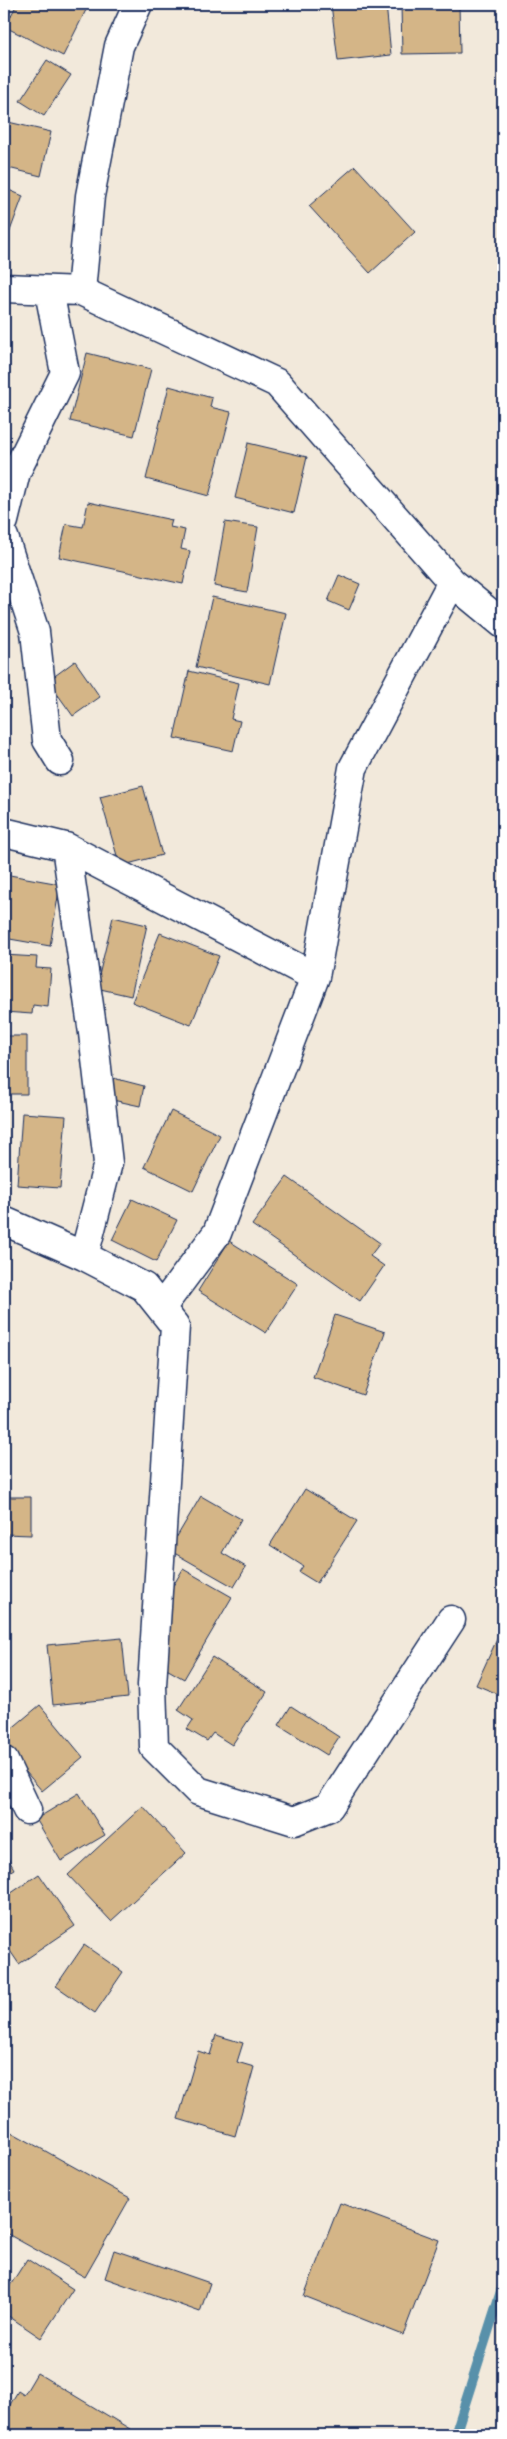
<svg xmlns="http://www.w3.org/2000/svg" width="507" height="2439" font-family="'Indie Flower',sans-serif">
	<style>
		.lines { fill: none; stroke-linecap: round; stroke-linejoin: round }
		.stream { stroke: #5890aa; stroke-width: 10 }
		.building { fill: #d4b587; stroke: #1b2f5e }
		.street-casing { stroke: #1b2f5e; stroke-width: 31 }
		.street { stroke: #fff; stroke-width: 28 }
	</style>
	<rect width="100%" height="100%" fill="#f2e9db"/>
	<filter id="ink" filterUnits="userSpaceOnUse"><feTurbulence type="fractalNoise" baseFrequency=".02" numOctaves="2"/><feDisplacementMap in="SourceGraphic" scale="10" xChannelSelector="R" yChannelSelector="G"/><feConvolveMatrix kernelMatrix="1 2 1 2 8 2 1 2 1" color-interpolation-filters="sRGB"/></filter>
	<g filter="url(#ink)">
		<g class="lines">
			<path class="stream" d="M455 2435 503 2285"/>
		</g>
		<path class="building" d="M17 4H89L63 56 5 27Z
			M331 4H386L391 55 338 61Z
			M401 4H459L460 53 402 54Z
			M47 60 71 75 44 116 20 101Z
			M4 121 51 132 41 176 4 167Z
			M355 166 415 232 370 273 309 206Z
			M4 188 23 196 4 247Z
			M87 353 151 369 134 436 70 421Z
			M169 386 212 398 210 407 231 412 209 496 146 479Z
			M248 443 307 457 294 513 235 498Z
			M88 502 172 520 170 527 185 530 181 549 190 551 183 584 59 557 66 524 83 527Z
			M225 522 258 527 247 592 214 586Z
			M339 575 360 584 349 610 328 601Z
			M212 597 286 613 270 684 196 667Z
			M75 661 100 697 73 716 48 681Z
			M189 671 239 683 231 719 240 721 233 751 174 738Z
			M143 786 162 855 120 866 100 797Z
			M4 874 60 884 50 946 4 938Z
			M113 917 147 925 131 996 96 988Z
			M160 933 219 956 191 1025 132 1002Z
			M4 955 37 957 36 968 51 969 48 1007 33 1005 32 1014 4 1012Z
			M4 1036H27V1094H4Z
			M113 1078 144 1086 140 1106 108 1099Z
			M171 1111 220 1135 193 1191 144 1167Z
			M22 1113 66 1116 60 1188 17 1185Z
			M287 1177 380 1243 370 1256 384 1266 360 1301 252 1225Z
			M132 1199 177 1220 156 1262 112 1240Z
			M229 1241 298 1284 266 1333 198 1291Z
			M335 1315 385 1332 363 1395 313 1377Z
			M305 1489 357 1521 317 1583 299 1572 303 1566 270 1545Z
			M201 1496 241 1519 222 1553 246 1567 234 1587 169 1550Z
			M4 1497H31V1535L4 1534Z
			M183 1569 232 1597 184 1679 163 1667 168 1657 159 1652 161 1606Z
			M503 1626V1696L476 1685Z
			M122 1638 128 1697 53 1705 47 1645Z
			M212 1657 267 1692 232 1745 213 1733 207 1741 187 1729 193 1720 178 1710Z
			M40 1705 83 1757 42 1791 4 1746V1735Z
			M291 1706 339 1737 327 1755 279 1725Z
			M79 1793 105 1835 61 1861 36 1819Z
			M143 1806 186 1853 111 1921 68 1875Z
			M4 1851 14 1869 4 1875Z
			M39 1874 75 1926 19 1964 4 1942V1898Z
			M84 1945 123 1972 95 2013 56 1986Z
			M216 2035 243 2043 237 2062 254 2067 235 2136 178 2119 198 2051 210 2055Z
			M4 2128 130 2198 85 2277 4 2232Z
			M340 2203 439 2240 403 2335 304 2296Z
			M114 2250 210 2283 200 2312 105 2278Z
			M27 2259 73 2289 41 2338 4 2313V2295Z
			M37 2373 130 2429 126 2435 4 2434V2415L18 2391 24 2395Z"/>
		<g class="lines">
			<defs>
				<path id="street" d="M4 288 81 291 277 383 452 582 503 624
					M81 291 90 196 119 46 138 4
					M4 521 16 472 65 373 49 291
					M4 537 35 632 47 740 60 761
					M4 832 66 847 315 977
					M66 847 93 1033 108 1163 84 1256
					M4 1221 84 1256 144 1287 175 1326 152 1685 154 1747 198 1791 294 1821 329 1807 451 1620
					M161 1308 217 1233 315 977 353 768 452 582
					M4 1761 27 1810"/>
			</defs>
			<use href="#street" class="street-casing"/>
			<use href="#street" class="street"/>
		</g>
	</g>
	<rect width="507" height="2439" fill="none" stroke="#fff" stroke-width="20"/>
	<rect x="10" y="10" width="487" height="2419" fill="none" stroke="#1b2f5e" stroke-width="2" filter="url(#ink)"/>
</svg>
